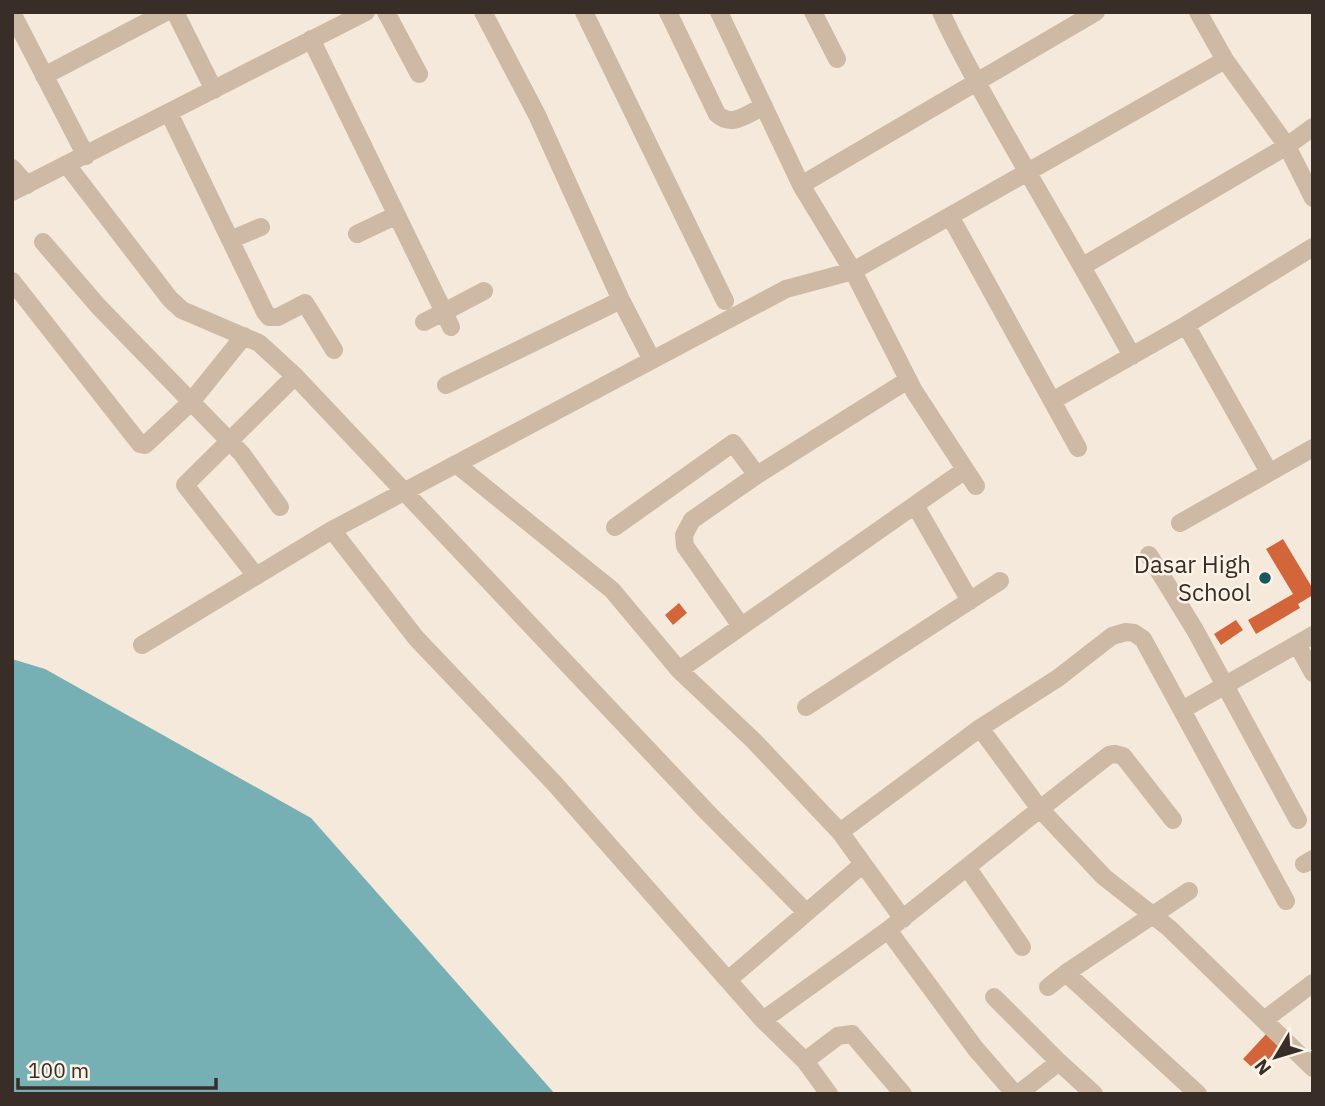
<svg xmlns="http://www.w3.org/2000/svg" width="1325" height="1106" font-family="'IBM Plex Sans',sans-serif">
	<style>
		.water { fill: #76afb4 }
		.building { fill: #d2663a }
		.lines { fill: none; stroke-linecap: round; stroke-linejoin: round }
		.minor { stroke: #ceb9a5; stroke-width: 18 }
		.poi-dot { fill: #18575f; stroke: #fbf3e7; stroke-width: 2.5 }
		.labels { text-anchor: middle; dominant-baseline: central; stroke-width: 5; stroke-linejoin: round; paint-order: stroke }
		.poi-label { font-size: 24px; fill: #392d27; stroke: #fbf3e7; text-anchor: end }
	</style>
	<rect width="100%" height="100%" fill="#f4e9da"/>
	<path class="water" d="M12 659 45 669 311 818 555 1094H12Z"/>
	<path class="building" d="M1283 539 1313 589V595L1298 604 1300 608 1256 634 1248 620 1293 594 1266 549Z
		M679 603 687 613 673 625 665 615Z
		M1236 620 1243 630 1221 645 1214 634Z
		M1268 1032 1282 1045 1257 1072 1243 1059Z"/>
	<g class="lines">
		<path class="minor" d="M175 12 214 90
			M386 12 419 74
			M483 12 537 115 621 300 652 360
			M584 12 725 301
			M668 12 717 114C732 128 747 114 764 106
			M719 12 801 185 853 271 914 391 976 486
			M813 12 837 59
			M941 12C958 50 979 86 999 122 1043 200 1089 277 1132 356
			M1198 12 1225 60
			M12 13 86 156
			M311 39 444 312 484 291
			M44 76 166 12
			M169 113 265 312 269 317H278L305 303 334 350
			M67 165 170 299 182 310 259 343 295 376 709 814 806 912
			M12 168 27 185
			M801 185 1096 12
			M12 192 366 12
			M950 216 1078 448
			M357 234 397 215
			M230 240 261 227
			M43 242 98 306 242 454 280 507
			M1083 266 1287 146 1313 198
			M12 281 140 444 145 445 191 402 244 336
			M424 322 444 312 451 327
			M1186 325 1269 472
			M446 385 621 300
			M1052 401 1186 325 1313 247
			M456 464 612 590 679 670 754 741 840 832 903 919
			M915 505 970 601
			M1180 523 1313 448
			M615 527 733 443 757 475
			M332 530 416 638 555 784 763 1020 805 1061 829 1094
			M1149 555 1195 630 1298 820
			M256 576 185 485 295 376
			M741 626 685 546 684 535 692 520 757 475 908 380
			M1297 644 1313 673
			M142 645 332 530 786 289 853 271 1225 60 1287 146 1313 127
			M679 670 965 470
			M806 707 1000 581
			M1182 710 1313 635
			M1173 820 1123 756 1115 754 1109 755 1040 809 1104 877 1169 928 1313 1068
			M840 832 980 728 1058 678 1112 636 1126 632 1134 633 1143 639 1286 901
			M1304 864 1313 859
			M967 867 1022 947
			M1189 891 1066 973 1198 1094
			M888 930 975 1048 1015 1094
			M728 980 863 864
			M1048 987 1066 973
			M994 997 1059 1062
			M763 1020 888 930 1040 809 980 728
			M1264 1020 1313 983
			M805 1061 838 1036 852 1034 903 1094
			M1018 1094 1059 1062 1094 1094"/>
	</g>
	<circle class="poi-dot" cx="1265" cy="578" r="7"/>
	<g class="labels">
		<g class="poi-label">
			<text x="1251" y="564">Dasar High<tspan x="1251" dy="28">School</tspan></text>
		</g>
	</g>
	<rect width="1325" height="1106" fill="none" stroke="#392d27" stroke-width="28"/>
	<g transform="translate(1276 1057) rotate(232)" stroke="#fbf3e7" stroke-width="5" paint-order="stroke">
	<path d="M0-5L12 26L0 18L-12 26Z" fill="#392d27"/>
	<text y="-10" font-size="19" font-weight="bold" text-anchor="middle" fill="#392d27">N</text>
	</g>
	<path d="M18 1078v10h198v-10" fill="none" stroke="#392d27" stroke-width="3.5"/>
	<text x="28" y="1078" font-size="21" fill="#392d27" stroke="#fbf3e7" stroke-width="5" paint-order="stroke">100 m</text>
</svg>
